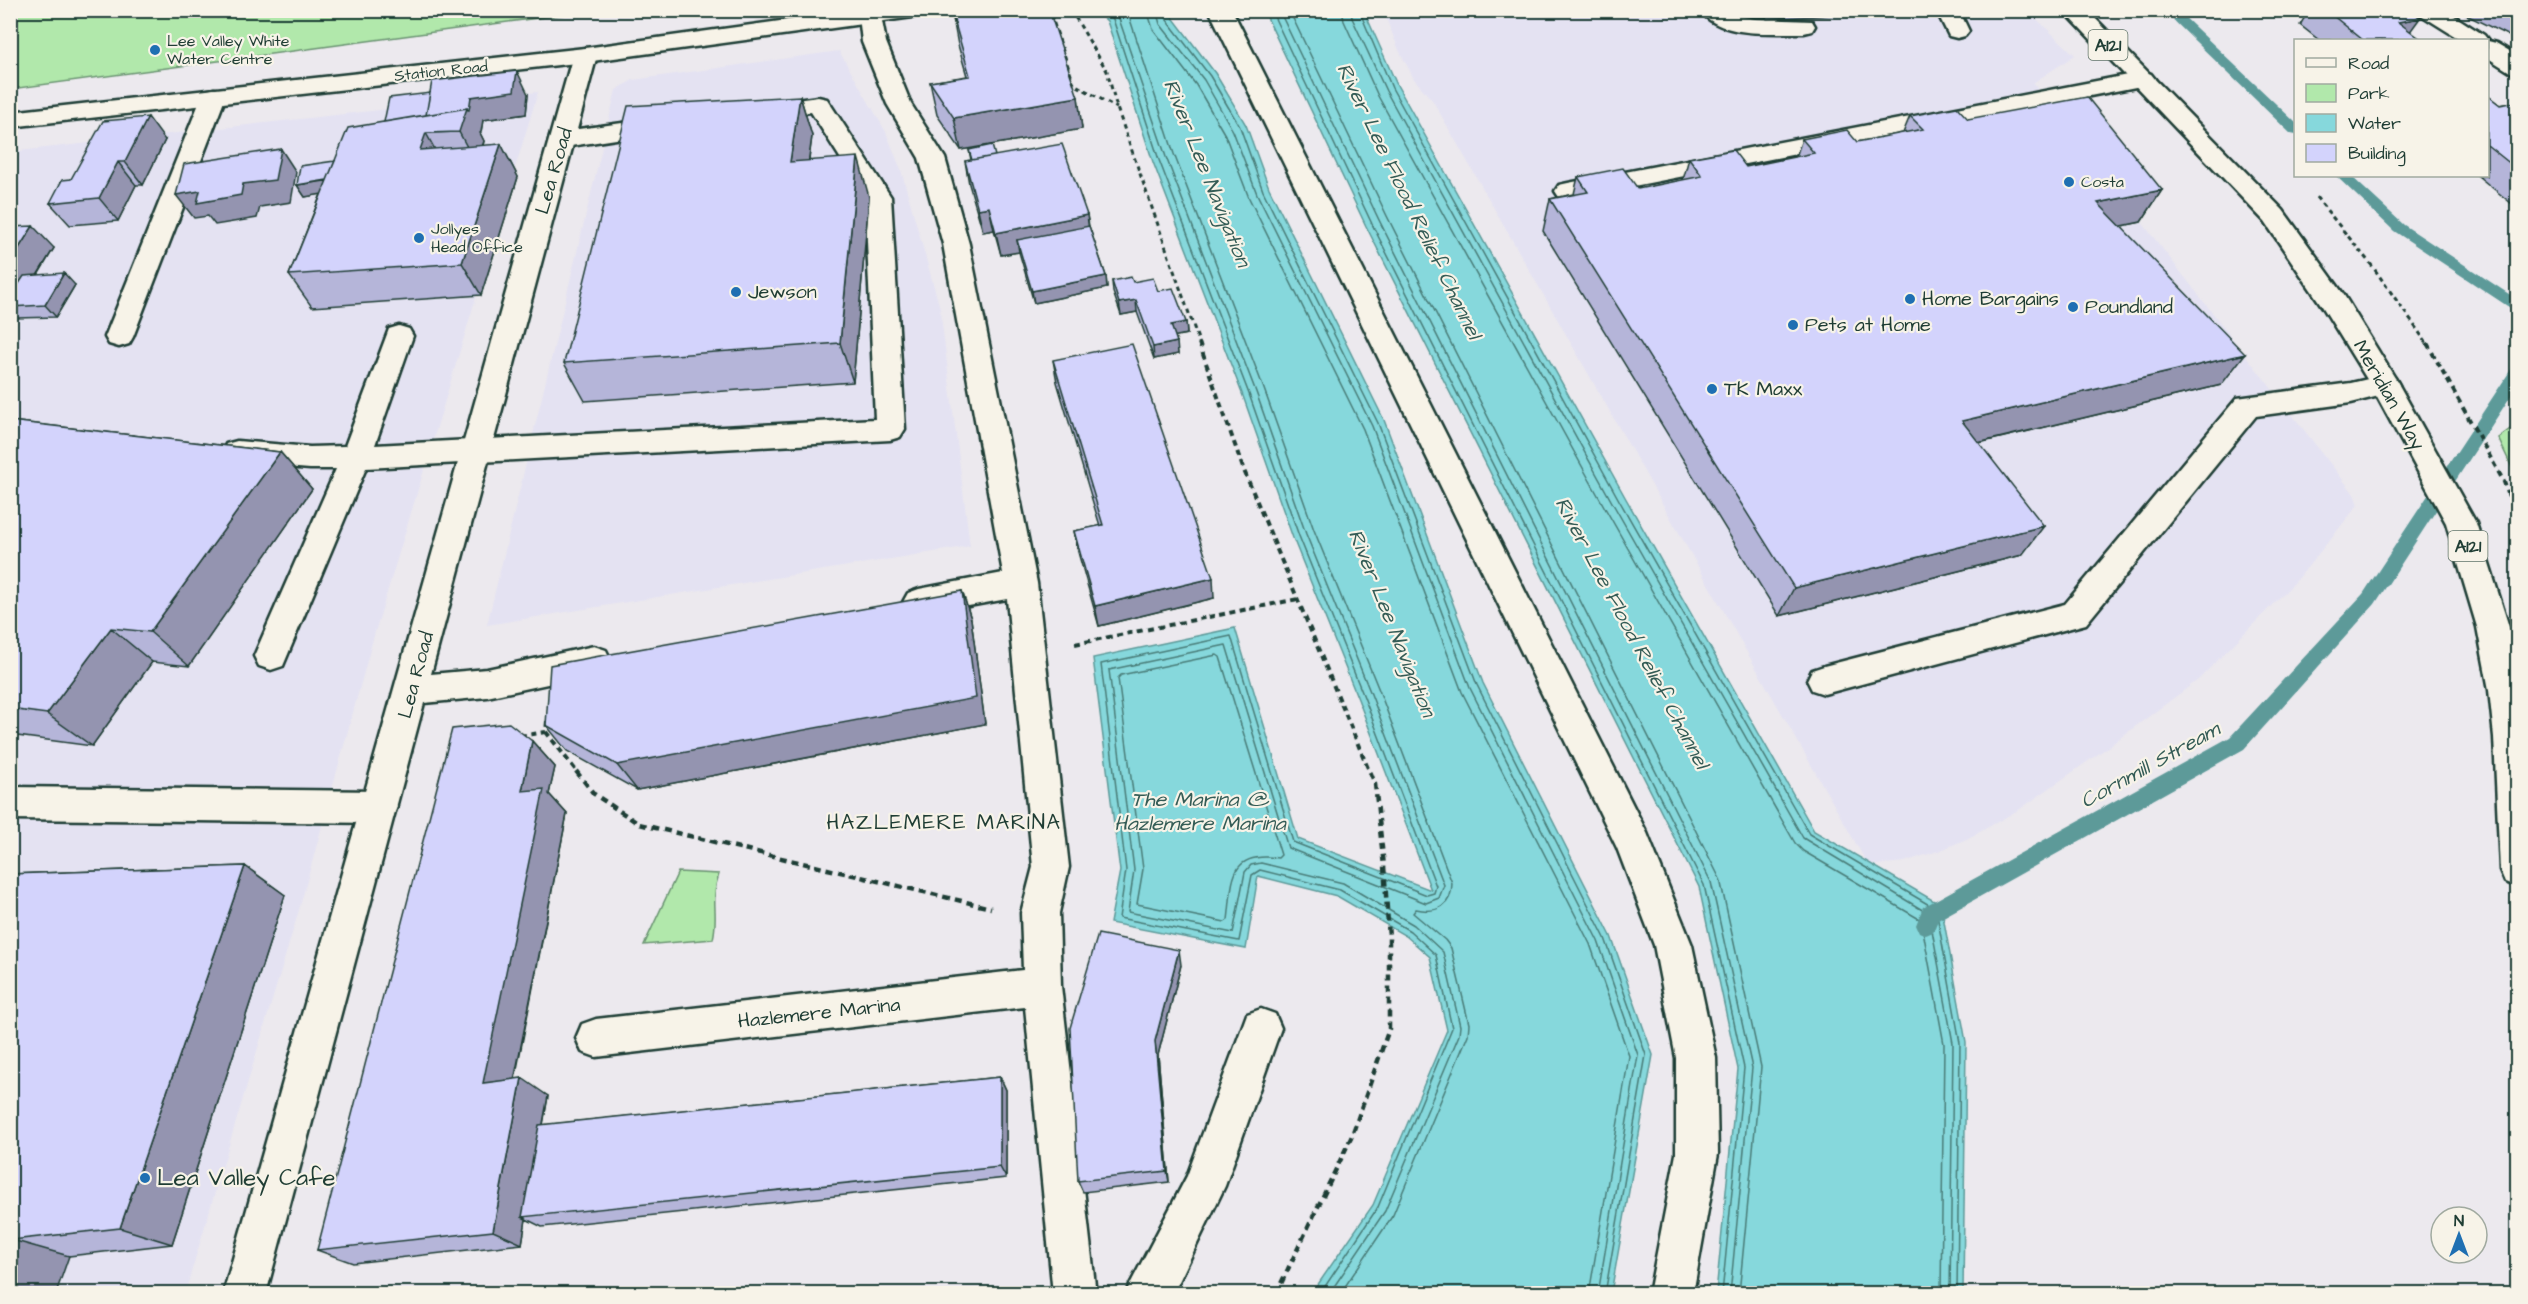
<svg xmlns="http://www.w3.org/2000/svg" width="2528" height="1304" font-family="'Architects Daughter',sans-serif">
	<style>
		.built { fill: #e4e2f2 }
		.green { fill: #b1e8ab; stroke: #689270; stroke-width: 1.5 }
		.water { fill: #86d8dc; stroke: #5d9a99; stroke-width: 1.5 }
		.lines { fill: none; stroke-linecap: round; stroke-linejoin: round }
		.shore { stroke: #487b77; stroke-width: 1.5 }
		.stream { fill: #5d9a99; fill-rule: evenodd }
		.service-casing { stroke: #1f3d34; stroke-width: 5 }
		.minor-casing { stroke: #1f3d34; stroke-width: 5 }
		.primary-casing { stroke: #1f3d34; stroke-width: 5 }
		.path-far2 { stroke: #1f3d34; stroke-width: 3; stroke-dasharray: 4.5 4; stroke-linecap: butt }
		.path-far1 { stroke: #1f3d34; stroke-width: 4; stroke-dasharray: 6 4.5; stroke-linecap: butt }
		.path { stroke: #1f3d34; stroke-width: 4.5; stroke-dasharray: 7 5; stroke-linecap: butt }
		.service { fill: #f7f3e8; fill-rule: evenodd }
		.minor { fill: #f7f3e8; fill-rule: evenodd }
		.primary { fill: #f7f3e8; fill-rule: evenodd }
		.wall { fill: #b5b5d9; stroke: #1f3d34; stroke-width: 1.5 }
		.shaded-wall { fill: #9494b0; stroke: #1f3d34; stroke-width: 1.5 }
		.building { fill: #d3d3fc; stroke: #1f3d34; stroke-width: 1.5 }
		.poi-dot { fill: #1f6fb2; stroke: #f7f3e8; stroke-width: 2 }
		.labels { text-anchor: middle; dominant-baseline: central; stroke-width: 4.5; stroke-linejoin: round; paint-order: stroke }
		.far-poi-label { font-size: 16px; fill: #1f3d34; stroke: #f7f3e8; text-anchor: start }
		.far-street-label { font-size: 16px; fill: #1f3d34; stroke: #f7f3e8 }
		.shield { fill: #f7f3e8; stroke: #60746a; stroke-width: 1.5 }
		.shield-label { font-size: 18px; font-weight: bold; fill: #1f3d34 }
		.street-label { font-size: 20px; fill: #1f3d34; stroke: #f7f3e8 }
		.poi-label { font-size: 20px; fill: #1f3d34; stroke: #f7f3e8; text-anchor: start }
		.water-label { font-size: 21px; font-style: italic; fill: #345c56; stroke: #f7f3e8 }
		.neighbourhood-label { font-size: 21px; letter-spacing: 1.5px; fill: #1f3d34; stroke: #f7f3e8 }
		.near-poi-label { font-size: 24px; fill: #1f3d34; stroke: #f7f3e8; text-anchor: start }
	</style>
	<rect width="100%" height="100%" fill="#ece9ee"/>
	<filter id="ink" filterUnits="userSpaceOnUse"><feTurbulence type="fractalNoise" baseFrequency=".0167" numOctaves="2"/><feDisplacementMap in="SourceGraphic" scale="12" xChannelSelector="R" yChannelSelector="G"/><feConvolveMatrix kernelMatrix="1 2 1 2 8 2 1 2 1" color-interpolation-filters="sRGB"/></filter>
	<g filter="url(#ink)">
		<path class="built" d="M1383 11H2028L2075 55 2033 83 2354 494 2358 505 2297 580 2198 680 2101 752 2020 809 1971 837 1941 850 1904 862 1876 865 1867 863 1433 101 1414 79 1399 50Z
			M839 51 886 132 901 170 940 308 970 546 487 625 616 90 633 80Z
			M538 92 373 639 299 910 185 1293H11L10 152Z"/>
		<path class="green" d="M11 10H589V11L11 89Z
			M2517 424V478L2498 438Z
			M678 872 719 874C710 900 719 914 713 939L644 945Z"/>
		<path class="water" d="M1096 11H1168L1215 73 1246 125 1269 188 1384 420 1483 683 1611 936 1653 1055 1611 1293H1312L1373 1205 1447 1030 1430 957 1406 936 1337 896 1258 876 1246 949 1110 923 1120 871 1093 658 1235 628 1298 839 1431 890 1358 699 1293 538 1243 396 1153 162 1107 21Z
			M1264 11H1364L1397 85 1625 497 1814 831 1941 905 1966 1042 1963 1293H1716L1738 1069 1699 887 1366 226Z"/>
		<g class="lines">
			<path class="shore" d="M1105 10 1113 19 1159 160 1249 394 1299 536 1364 697 1436 886 1434 893 1427 895 1293 842 1231 636 1101 664 1126 870 1119 918 1239 941 1252 875 1260 870 1340 890 1410 931 1436 955 1452 1028 1378 1207 1320 1294
				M1116 10 1166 157 1256 392 1306 534 1371 694 1444 885 1439 898 1426 903 1288 848 1226 645 1109 670 1134 870 1128 912 1233 933 1245 872 1251 865 1261 863 1343 883 1414 925 1443 952 1460 1026 1459 1035 1385 1211 1329 1294
				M1127 10 1174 154 1264 389 1314 530 1379 690 1452 883C1452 906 1437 914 1416 909L1413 913 1445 940 1451 948 1469 1024 1468 1035 1393 1215 1340 1294
				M1147 10 1153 29 1196 85 1225 135 1249 198 1363 429 1462 692 1590 944 1629 1056 1589 1294
				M1156 10 1160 24 1204 80 1233 131 1257 194 1372 426 1470 688 1598 941 1638 1055 1598 1294
				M1164 10 1167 20 1210 76 1240 127 1263 191 1378 423 1477 685 1605 938 1646 1055 1605 1294
				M1271 10 1372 224 1704 885 1744 1068 1722 1294
				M1279 10 1379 220 1711 882 1752 1068 1730 1294
				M1289 10 1387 216 1720 879 1761 1067 1739 1294
				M1342 10 1344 21 1378 96 1605 508 1795 843 1803 851 1921 920 1944 1044 1941 1294
				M1351 10 1352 18 1386 91 1613 504 1803 838 1929 914 1953 1043 1950 1294
				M1359 10 1392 88 1619 500 1809 834 1936 909 1960 1043 1957 1294
				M1217 655 1220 657 1281 855 1278 858C1228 851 1233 881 1228 920L1225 922 1137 904 1143 869 1118 678 1121 675Z"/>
			<path class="stream" d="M2163 10H2177L2296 123V135L2291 134Z
				M2336 176H2351L2404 225 2518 300V313L2394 231Z
				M2518 367V385L2375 604 2244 749 1938 920 1933 932 1926 935 1919 932 1916 925 1923 907 2230 737 2363 594 2512 368Z"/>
			<defs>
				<path id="service" d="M1209 10H1232L1647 833 1692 945 1716 1058 1718 1154 1693 1294H1649L1676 1154V1058L1654 945 1617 848Z
					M1700 10H1726L1738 16 1755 19 1812 21 1815 26 1812 31 1804 33C1774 32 1719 39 1700 10Z
					M1936 10H1959L1969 31 1965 36 1957 38 1949 36Z
					M2143 72 2151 74 2155 79 2151 84 1568 199 1559 197 1555 191 1559 185 1568 183Z
					M214 89 223 91 226 96 133 337 129 344 119 347 109 344 105 337 202 96 205 91Z
					M818 97 827 99 891 197 905 429 900 437 890 440 366 468 283 666 271 670 259 666 254 656 336 469H310L237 463 226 460 222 452 226 444 237 441 310 447 345 446 389 329 399 326 409 329 413 336 375 445 875 419 865 197 811 112 759 119 750 117 747 112 750 107 759 105Z
					M666 117 675 120 678 125 675 130 564 147 555 144 552 139 555 134 564 131Z
					M2385 375 2395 378 2399 385 2395 392 2351 403 2256 416 2086 624 1824 694 1812 690 1807 680 1812 670 1824 666 2065 604 2237 398 2351 383Z
					M10 787 379 791 392 796 397 807 392 818 379 823 10 819Z"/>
				<path id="minor" d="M2418 10H2445L2484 35 2488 40H2461L2421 15Z
					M862 11H878L881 16 886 42 911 104 945 158 969 244 1037 583 1069 867 1059 913 1061 986 1096 1294H1053L1025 1007 596 1057 582 1052 576 1038 582 1024 596 1019 1023 970 1021 913 1033 867 1007 599 919 615 908 611 903 602 908 593 919 589 1003 573 943 244 919 158 887 104 862 42 859 16Z
					M2488 41 2496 43 2518 56V74L2510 72 2488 58Z
					M585 48 593 50 597 55 431 674 487 669 594 646 606 650 611 660 606 670 594 674 487 697 424 703 266 1294H223L573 55 577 50Z
					M1261 1009 1275 1014 1281 1028 1225 1186 1173 1294H1125L1187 1176 1247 1014Z"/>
				<path id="primary" d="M859 10H924L921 15 913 17 585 62 10 127V112L585 48Z
					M2063 10H2087L2283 210 2342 292 2395 378 2476 523 2509 627 2518 665V887L2505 882 2500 870 2494 737 2489 690 2477 627 2446 523 2373 389 2322 306 2265 222Z"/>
			</defs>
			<use href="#service" class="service-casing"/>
			<use href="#minor" class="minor-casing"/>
			<use href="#primary" class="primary-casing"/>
			<path class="path-far2" d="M1071 10 1107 71 1117 108 1200 345
				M1051 15 1074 84 1117 108
				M2316 197 2373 267 2428 345"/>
			<path class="path-far1" d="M1199 343 1243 468 1370 773
				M2427 343 2504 482 2518 522
				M1075 644 1298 599
				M547 721 546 732 578 773
				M520 736 546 732"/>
			<path class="path" d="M576 771 594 794 639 824 991 908
				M1276 1294 1351 1138 1389 1029V938L1384 866 1375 784 1370 771"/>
			<use href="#service" class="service"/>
			<use href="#minor" class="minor"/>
			<use href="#primary" class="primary"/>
		</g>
		<path class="wall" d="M1763 10H1915L1767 19Z
			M2309 10H2411L2410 32 2422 40H2319L2300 25Z
			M2461 10H2517V40L2460 12Z
			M952 13 1078 97 1082 129 961 150 937 115 930 82 967 76 958 45Z
			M528 94 526 114 483 120 481 132 480 133 484 141 483 146 501 144 518 177 481 295 312 307 289 275 321 194 305 197 297 185 335 161 384 122Z
			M2487 95 2500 105 2517 102V208L2478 176H2487Z
			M800 96 812 136 809 160 869 197 853 382 585 401 564 363Z
			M1910 116 1968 119 2162 190 2141 222 2121 226 2221 385 1979 443 2022 555 1779 616 1543 231 1550 199 1574 194 1578 177 1638 189 1683 180 1689 158 1746 167 1796 157 1802 139 1857 142 1903 133Z
			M165 140 143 185H136L118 221 70 225 50 203 71 179Z
			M969 150 995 156 1087 215 1089 226 1106 276 1107 288 1034 303 1019 252 1001 255 994 230 983 232 969 184 965 161 971 160Z
			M10 227 54 248 38 275 75 285 56 317 16 318 10 313V297L12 296H10Z
			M1112 281 1133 282 1158 291 1186 322 1187 334 1175 336 1178 354 1154 359 1137 312 1121 315 1113 292Z
			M1053 360 1214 598 1099 626 1078 552 1074 531 1100 526 1057 382Z
			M10 421 280 452 312 489 189 666 152 662 92 746 10 735Z
			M962 591 971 619 985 724 637 790 567 751 546 725Z
			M532 741 555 767 549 794 567 814 515 1079 548 1096 543 1125 1000 1077 1006 1090V1178L542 1227 526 1219 522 1244 353 1263 317 1250Z
			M245 866 285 895 172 1244 69 1256 10 1293V874Z
			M1181 965 1158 1055 1169 1182 1083 1192 1078 1181Z"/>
		<path class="shaded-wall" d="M2420 18 2404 40 2398 22Z
			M517 71 528 94 526 114 483 120 481 132 480 133 484 141 476 164 459 132 426 133 444 166 420 150 389 144Z
			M800 96 812 136 803 201 790 162Z
			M1078 97 1082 129 961 150 954 118Z
			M148 117 165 140 143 185 125 162Z
			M501 144 518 177 481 295 462 263Z
			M281 149 296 172 291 202 260 207 257 218 215 225 208 216 194 218 176 195Z
			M858 157 869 197 853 382 840 343Z
			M118 162 136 185 118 221 99 198Z
			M332 180 340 191 305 197 297 185Z
			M2162 190 2141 222 2079 235 2098 203Z
			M989 207 994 230 983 232 978 209Z
			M1087 215 1090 238 1017 240 1019 252 1001 255 996 233Z
			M33 226 54 248 25 295 10 279V262Z
			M64 273 75 285 56 317 45 305Z
			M1106 276 1107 288 1034 303 1032 291Z
			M1136 300 1137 312 1121 315 1119 303Z
			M1186 322 1187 334 1172 337 1171 325Z
			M1177 342 1178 354 1154 359 1153 347Z
			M2245 354 2221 385 1944 451 1962 421Z
			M280 452 312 489 189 666 150 632Z
			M2044 526 2022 555 1779 616 1794 588Z
			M1213 578 1214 598 1099 626 1095 606Z
			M962 591 971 619 985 724 637 790 617 765Z
			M111 628 152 662 92 746 47 714Z
			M532 741 555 767 549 794 567 814 510 1101 483 1083 522 791Z
			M245 866 285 895 172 1244 120 1228Z
			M1179 950 1181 965 1158 1055 1169 1182 1167 1171 1155 1041Z
			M1000 1077 1006 1090V1178L1000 1167Z
			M522 1078 548 1096 526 1217H522L526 1219 522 1244 493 1231Z
			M12 1240 69 1256 56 1293H10V1243Z"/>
		<path class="building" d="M966 10H1049L1078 97 954 118 930 82 970 76 952 13Z
			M2326 10H2411L2420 18 2398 22 2422 40H2363Z
			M517 71 514 91 471 97 469 110H468L467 108 426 115 432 81Z
			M430 93 426 115 384 122 389 98Z
			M2487 95 2500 105 2517 102V169L2487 145Z
			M800 96 790 162 858 157 840 343 564 363 628 106Z
			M2087 97 2162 190 2098 203 2245 354 1962 421 2044 526 1794 588 1550 199 1588 192 1578 177 1623 168 1638 189 1702 176 1689 158 1733 150 1746 167 1814 153 1802 139 1847 130 1857 142 1923 129 1910 116 1957 107 1968 119Z
			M467 108 459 132 426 133 420 150 501 144 462 263 289 275 348 128Z
			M148 117 125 162H118L99 198 50 203 62 180 71 179 103 121Z
			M1062 144 1087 215 996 233 989 207 978 209 965 161Z
			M992 145 995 156 972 160 969 150Z
			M281 149 275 180 243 184 241 195 197 203 200 191 176 195 184 164Z
			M335 161 327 180 297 185 300 166Z
			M33 226 10 262V227Z
			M1089 226 1106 276 1032 291 1017 240Z
			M64 273 45 305 10 307V297L24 276Z
			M1131 277 1133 282 1153 278 1158 291 1173 288 1186 322 1171 325 1177 342 1153 347 1136 300 1119 303 1112 281Z
			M1132 344 1213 578 1095 606 1074 531 1103 525 1053 360Z
			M10 421 280 452 150 632 111 628 47 714 10 709Z
			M962 591 976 698 617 765 546 725 550 665Z
			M509 723 532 741 522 791 544 789 483 1083 522 1078 493 1231 317 1250 452 729Z
			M245 866 120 1228 12 1240 10 1243V874Z
			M1098 934 1179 950 1155 1041 1167 1171 1078 1181 1070 1028Z
			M1000 1077V1167L522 1217 539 1125Z"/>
	</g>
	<g class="poi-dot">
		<circle cx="155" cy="50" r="6"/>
		<circle cx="2069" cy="182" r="6"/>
		<circle cx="419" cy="238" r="6"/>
		<circle cx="736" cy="292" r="6"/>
		<circle cx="1910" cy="299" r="6"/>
		<circle cx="2073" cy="307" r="6"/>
		<circle cx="1793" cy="325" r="6"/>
		<circle cx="1712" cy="389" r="6"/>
		<circle cx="145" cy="1178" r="6"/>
	</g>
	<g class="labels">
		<g class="far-poi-label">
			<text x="167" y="41">Lee Valley White<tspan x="167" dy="18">Water Centre</tspan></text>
			<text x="2081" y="182">Costa</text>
			<text x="431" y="229">Jollyes<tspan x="431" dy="18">Head Office</tspan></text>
		</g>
		<g class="far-street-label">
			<text transform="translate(441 71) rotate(-6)">Station Road</text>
		</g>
		<g class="shield">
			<rect x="2088.5" y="30" width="39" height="30" rx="4.5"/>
			<rect x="2448.5" y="531" width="39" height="30" rx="4.5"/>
		</g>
		<g class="shield-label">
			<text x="2108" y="45">A121</text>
			<text x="2468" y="546">A121</text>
		</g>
		<g class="street-label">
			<text transform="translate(554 171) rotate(-74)">Lea Road</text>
			<text transform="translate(2389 395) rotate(60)">Meridian Way</text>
			<text transform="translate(416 675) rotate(-75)">Lea Road</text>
			<text transform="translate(819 1013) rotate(-6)">Hazlemere Marina</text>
		</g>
		<g class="poi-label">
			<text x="748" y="292">Jewson</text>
			<text x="1922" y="299">Home Bargains</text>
			<text x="2085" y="307">Poundland</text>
			<text x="1805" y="325">Pets at Home</text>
			<text x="1724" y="389">TK Maxx</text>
		</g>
		<g class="water-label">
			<text transform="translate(1207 173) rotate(68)">River Lee Navigation</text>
			<text transform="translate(1409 201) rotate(64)">River Lee Flood Relief Channel</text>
			<text transform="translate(1392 623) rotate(68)">River Lee Navigation</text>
			<text transform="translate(1632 633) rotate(62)">River Lee Flood Relief Channel</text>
			<text transform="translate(2150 765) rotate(-29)">Cornmill Stream</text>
			<text x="1200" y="799">The Marina @<tspan x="1200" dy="24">Hazlemere Marina</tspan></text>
		</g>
		<g class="neighbourhood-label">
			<text x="944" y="822">HAZLEMERE MARINA</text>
		</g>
		<g class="near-poi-label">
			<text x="157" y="1178">Lea Valley Cafe</text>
		</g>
	</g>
	<rect width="2528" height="1304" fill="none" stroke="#f7f3e8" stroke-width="36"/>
	<rect x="18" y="18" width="2492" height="1268" fill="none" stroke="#1f3d34" stroke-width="2" filter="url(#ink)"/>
	<rect x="2294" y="39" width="195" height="138" fill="#f7f3e8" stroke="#a1aaa0" stroke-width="1.5"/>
	<rect x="2306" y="58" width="30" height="9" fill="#f7f3e8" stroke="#a1aaa0" stroke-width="1.5"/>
	<text x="2348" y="69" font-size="18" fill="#1f3d34">Road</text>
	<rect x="2306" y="84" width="30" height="18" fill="#b1e8ab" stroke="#a1aaa0" stroke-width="1.5"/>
	<text x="2348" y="99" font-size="18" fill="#1f3d34">Park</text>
	<rect x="2306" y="114" width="30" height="18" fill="#86d8dc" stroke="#a1aaa0" stroke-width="1.5"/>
	<text x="2348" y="129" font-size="18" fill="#1f3d34">Water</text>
	<rect x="2306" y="144" width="30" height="18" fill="#d3d3fc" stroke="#a1aaa0" stroke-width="1.5"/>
	<text x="2348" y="159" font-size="18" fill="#1f3d34">Building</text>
	<g transform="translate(2459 1235)"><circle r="28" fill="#f7f3e8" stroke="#a1aaa0" stroke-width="1.5"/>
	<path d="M0-4.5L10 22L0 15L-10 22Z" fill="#1f6fb2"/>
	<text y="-9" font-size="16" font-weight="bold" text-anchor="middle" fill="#1f3d34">N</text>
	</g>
</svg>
